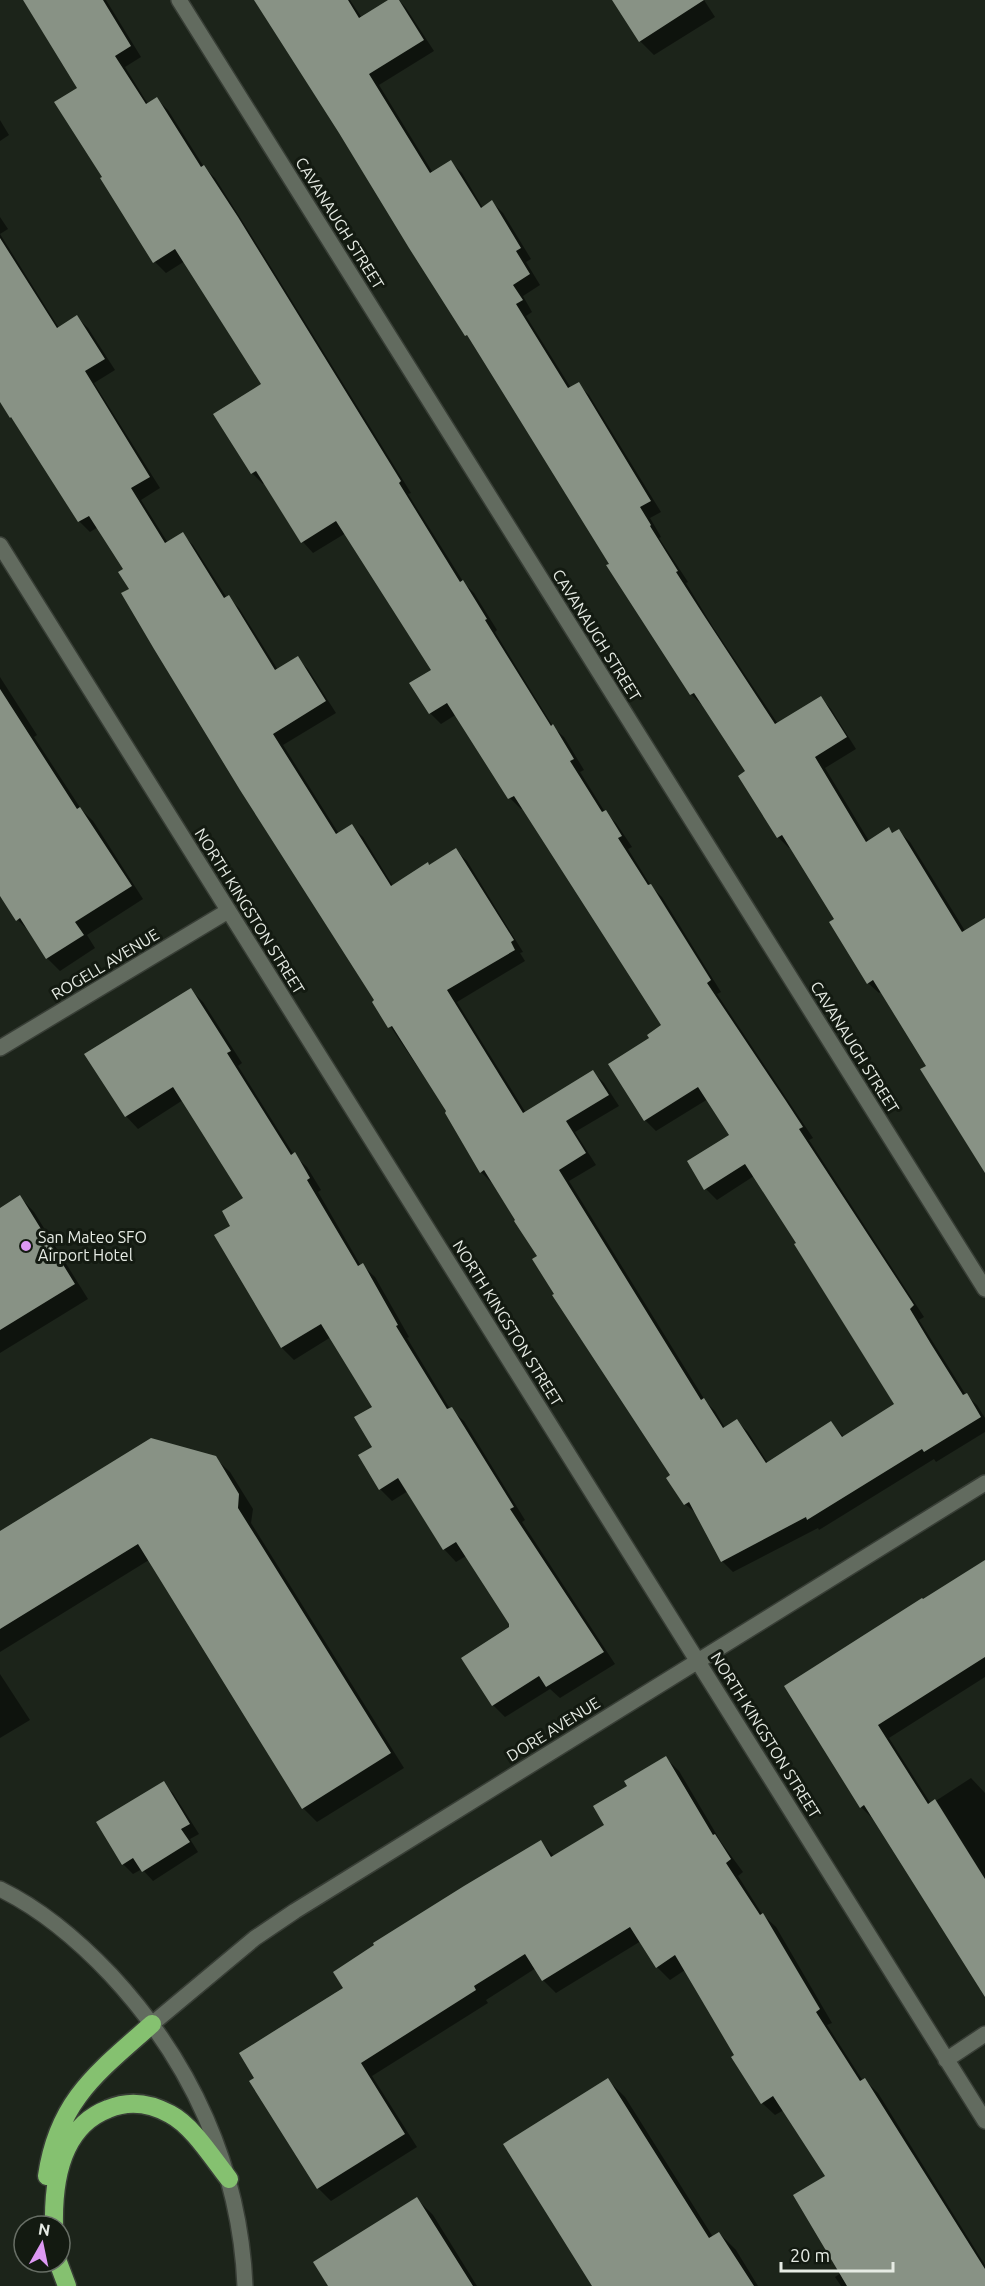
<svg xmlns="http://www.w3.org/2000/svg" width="985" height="2286" font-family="Ubuntu,sans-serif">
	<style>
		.shadow { fill: #0007 }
		.building { fill: #889285 }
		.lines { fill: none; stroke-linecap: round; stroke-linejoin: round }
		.minor-casing { stroke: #383e36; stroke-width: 18 }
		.tertiary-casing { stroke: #383e36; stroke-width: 18 }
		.motorway-casing { stroke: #383e36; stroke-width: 21 }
		.minor { stroke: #626b5f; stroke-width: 15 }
		.tertiary { stroke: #626b5f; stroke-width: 15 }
		.motorway { stroke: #85c170; stroke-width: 18 }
		.poi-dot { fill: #dd99f3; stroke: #131a11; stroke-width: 2 }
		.labels { text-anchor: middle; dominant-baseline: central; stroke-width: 6; stroke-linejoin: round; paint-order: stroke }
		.street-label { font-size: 16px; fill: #e6ebe4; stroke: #131a11 }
		.poi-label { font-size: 16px; fill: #e6ebe4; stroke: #131a11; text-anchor: start }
	</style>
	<rect width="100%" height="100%" fill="#1c241a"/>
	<path class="shadow" d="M23 0H106L141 57 125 67 148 104 157 99 168 110 204 167 215 178 248 230 411 493 408 494 464 583 474 593 497 630 495 632 554 728 564 737 584 770 580 772 605 812 616 823 632 847 628 849 651 886 662 897 721 992 717 994 813 1138 809 1140 924 1317 919 1320 966 1395 977 1405 985 1418V1432L936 1462 934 1459 819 1530 818 1528 733 1572 722 1561 697 1514 685 1504 672 1476 556 1295 539 1257 492 1183 481 1172 448 1112 374 1002 376 1001 131 590 125 570 98 527 90 532 79 521 17 423 0 400V234L59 328 77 317 88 328 115 370 94 383 160 488 141 500 168 543 182 534 193 545 227 598 228 597 239 608 278 670 297 658 308 669 336 713 283 745 339 834 352 826 363 837 393 886 456 850 467 861 523 952 520 953 525 961 457 1002 526 1113 593 1072 604 1083 619 1106 575 1132 596 1165 569 1181 706 1402 715 1411 725 1428 737 1421 748 1432 768 1463 831 1423 844 1437 896 1404 798 1244 754 1176 717 1200 706 1189 731 1135 708 1099 656 1131 645 1120 651 1039 664 1025 524 807 521 809 510 798 457 714 441 724 430 713 433 671 346 533 313 553 303 542 265 482 263 484 252 473 263 384 185 261 166 273 155 262 79 89Z
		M258 0H350L362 18 390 0H399L406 8 434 51 379 85 433 173 451 162 462 173 483 208 492 202 503 213 531 259 526 262 540 285 523 296 532 312 526 316 571 388 578 384 589 395 661 512 650 518 661 537 659 538 688 582 686 583 713 627 778 724 821 698 831 709 856 749 825 768 869 841 889 829 894 834 899 831 910 842 985 963V1172L928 1066 882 991 879 993 868 983 836 919 791 847 789 848 778 837 747 772 702 705 691 694Z
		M614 0H704L715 17 654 55 640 41Z
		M0 120 9 135 0 141Z
		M0 217 8 229 0 234Z
		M0 677 37 735 34 737 81 809 93 821 143 899 87 935 95 948 60 971 47 958 30 932 18 920 0 893Z
		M191 990 203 1002 242 1063 238 1066 294 1155 307 1167 321 1190 318 1192 361 1266 362 1265 375 1277 409 1337 407 1338 450 1409 464 1421 525 1520 522 1522 615 1664 560 1698 550 1689 505 1717 493 1705 510 1624 466 1556 456 1562 444 1549 408 1491 392 1501 380 1489 374 1407 331 1337 294 1360 282 1348 216 1236 233 1226 245 1199 183 1100 138 1129 126 1116Z
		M20 1197 34 1212 88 1299 0 1353V1210Z
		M215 1458 230 1472 253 1509 251 1523 404 1768 317 1822 303 1808 149 1560 0 1652V1533Z
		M985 1562V1677L889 1738 931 1804 971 1778 985 1793V1980L874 1820 861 1807 786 1686Z
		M0 1674 30 1720 0 1738Z
		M666 1758 679 1771 721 1842 743 1872 738 1876 762 1914 776 1927 832 2023 827 2025 863 2081 865 2080 878 2093 985 2265V2286H841L835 2277 841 2273 827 2177 784 2110 775 2115 762 2103 685 1970 670 1980 657 1967 641 1941 556 1993 543 1980 536 1968 486 2000 488 2003 372 2076 417 2147 331 2201 318 2188 346 1989 541 1842 554 1856 606 1826 629 1787Z
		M163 1783 173 1793 199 1834 190 1839 198 1852 153 1881 142 1869 133 1874 123 1864Z
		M608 2080 625 2097 713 2237 719 2233 736 2250 758 2286H594Z
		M417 2199 433 2215 477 2286H330Z"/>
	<path class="building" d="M23 0H103L131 46 115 56 146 104 157 97 201 167 204 165 238 217 401 481 399 483 460 582 463 580 487 619 485 620 551 726 553 724 574 759 570 761 602 812 606 810 622 836 618 838 648 885 651 884 711 980 707 983 786 1101 803 1127 799 1129 914 1305 910 1309 931 1344 963 1395 967 1393 981 1417 924 1452 922 1449 807 1520 806 1517 721 1562 689 1502 684 1505 666 1478 670 1475 552 1295 554 1294 532 1259 537 1256 514 1221 515 1220 484 1170 480 1173 445 1113 446 1111 392 1026 388 1028 372 1002 374 1000 240 790 154 649 121 593 129 589 118 572 123 569 89 516 78 522 11 417 10 418 0 402V238L57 328 77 315 105 359 85 371 150 477 131 488 165 543 183 532 224 598 229 595 275 670 298 656 326 701 273 734 336 834 352 824 391 886 428 862 429 865 456 848 514 940 511 942 515 950 447 990 523 1113 593 1070 609 1095 566 1121 586 1153 559 1170 701 1400 704 1398 723 1428 737 1419 766 1463 831 1421 842 1437 894 1404 794 1244 796 1243 745 1164 704 1190 687 1161 729 1135 698 1087 644 1121 608 1064 649 1038 647 1035 661 1025 514 796 508 799 447 703 429 714 409 683 431 670 336 521 301 543 256 471 251 474 213 414 261 384 175 249 153 263 100 178 102 177 54 102 77 88Z
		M254 0H348L359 18 388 0H399L424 40 369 74 430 173 451 160 481 208 492 200 521 248 516 251 530 274 513 285 523 300 516 304 568 388 579 382 651 501 640 507 651 525 650 526 678 571 676 572 703 614 775 724 821 696 847 737 815 757 866 842 889 827 892 833 899 829 962 932 985 918V1173L920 1069 926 1066 873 980 867 984 829 922 834 919 782 835 777 838 738 776 745 771 694 693 690 695 606 565 609 564 467 335 465 336 409 248 339 133Z
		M612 0H704L639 42Z
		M0 689 77 809 80 807 132 886 75 922 84 935 46 959 20 918 16 921 0 896Z
		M191 988 231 1051 227 1053 291 1155 295 1152 310 1178 307 1180 358 1266 363 1263 398 1325 396 1326 447 1409 452 1407 514 1507 510 1509 604 1652 546 1687 539 1676 492 1706 461 1658 509 1627V1624L456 1542 443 1550 398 1478 379 1490 358 1455 372 1447 354 1417 372 1407 321 1324 281 1348 214 1235 230 1226 222 1211 243 1198 173 1087 125 1117 84 1054Z
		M20 1195 75 1284 0 1330V1208Z
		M151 1438 216 1456 239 1494 238 1508 391 1753 302 1809 138 1544 0 1629V1531Z
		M985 1560V1657L878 1725 928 1804 935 1799 985 1879V1997L864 1805 860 1808 784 1686 922 1598 923 1599Z
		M666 1756 713 1835 715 1834 731 1859 726 1863 760 1915 763 1913 820 2009 816 2012 860 2081 865 2078 985 2269V2286H847L793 2195 825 2176 773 2096 761 2104 731 2057 734 2055 675 1955 656 1968 630 1927 542 1981 525 1954 474 1986 476 1990 361 2063 405 2134 317 2189 249 2081 254 2078 239 2053 343 1988 333 1972 374 1945 373 1943 464 1886 541 1840 551 1857 604 1825 593 1806 627 1786 624 1781Z
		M164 1781 190 1824 181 1829 190 1842 142 1872 133 1858 122 1865 96 1822Z
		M608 2078 709 2238 719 2232 754 2286H592L503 2144Z
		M417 2197 473 2286H328L313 2262Z"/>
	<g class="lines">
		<defs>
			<path id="minor" d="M179 0 985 1289
				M0 545 985 2121
				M0 1048 228 911
				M152 2024 255 1938 295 1911 985 1483
				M946 2060 985 2034"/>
			<path id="tertiary" d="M0 1889C43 1910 78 1940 111 1975 191 2061 240 2168 245 2286"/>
			<path id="motorway" d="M47 2176C58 2100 98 2072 152 2024
				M54 2226C53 2181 61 2127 108 2109 129 2100 150 2103 170 2114 193 2126 213 2159 229 2179
				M58 2262 67 2286"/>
		</defs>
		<use href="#minor" class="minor-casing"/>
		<use href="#tertiary" class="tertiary-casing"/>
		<use href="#motorway" class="motorway-casing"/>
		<use href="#minor" class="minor"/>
		<use href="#tertiary" class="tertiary"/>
		<use href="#motorway" class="motorway"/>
	</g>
	<circle class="poi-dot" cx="26" cy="1246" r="6"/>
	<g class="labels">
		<g class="street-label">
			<text transform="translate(340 223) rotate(58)">CAVANAUGH STREET</text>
			<text transform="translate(597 635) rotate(58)">CAVANAUGH STREET</text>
			<text transform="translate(250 911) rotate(58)">NORTH KINGSTON STREET</text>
			<text transform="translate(105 964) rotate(-31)">ROGELL AVENUE</text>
			<text transform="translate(855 1047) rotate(58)">CAVANAUGH STREET</text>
			<text transform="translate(508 1323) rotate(58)">NORTH KINGSTON STREET</text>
			<text transform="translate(553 1729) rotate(-32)">DORE AVENUE</text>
			<text transform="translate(766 1735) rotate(58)">NORTH KINGSTON STREET</text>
		</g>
		<g class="poi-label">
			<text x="38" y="1237">San Mateo SFO<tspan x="38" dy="18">Airport Hotel</tspan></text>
		</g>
	</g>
	<g transform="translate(42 2244) rotate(9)"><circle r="28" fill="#131a11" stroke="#676e65" stroke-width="1.5"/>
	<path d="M0-4.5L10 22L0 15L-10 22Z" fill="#dd99f3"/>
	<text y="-9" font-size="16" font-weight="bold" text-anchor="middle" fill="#e6ebe4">N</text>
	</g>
	<path d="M781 2262v9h112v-9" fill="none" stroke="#e6ebe4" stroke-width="3"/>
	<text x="790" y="2262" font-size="18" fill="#e6ebe4" stroke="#131a11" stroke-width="4.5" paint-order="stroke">20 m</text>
</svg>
